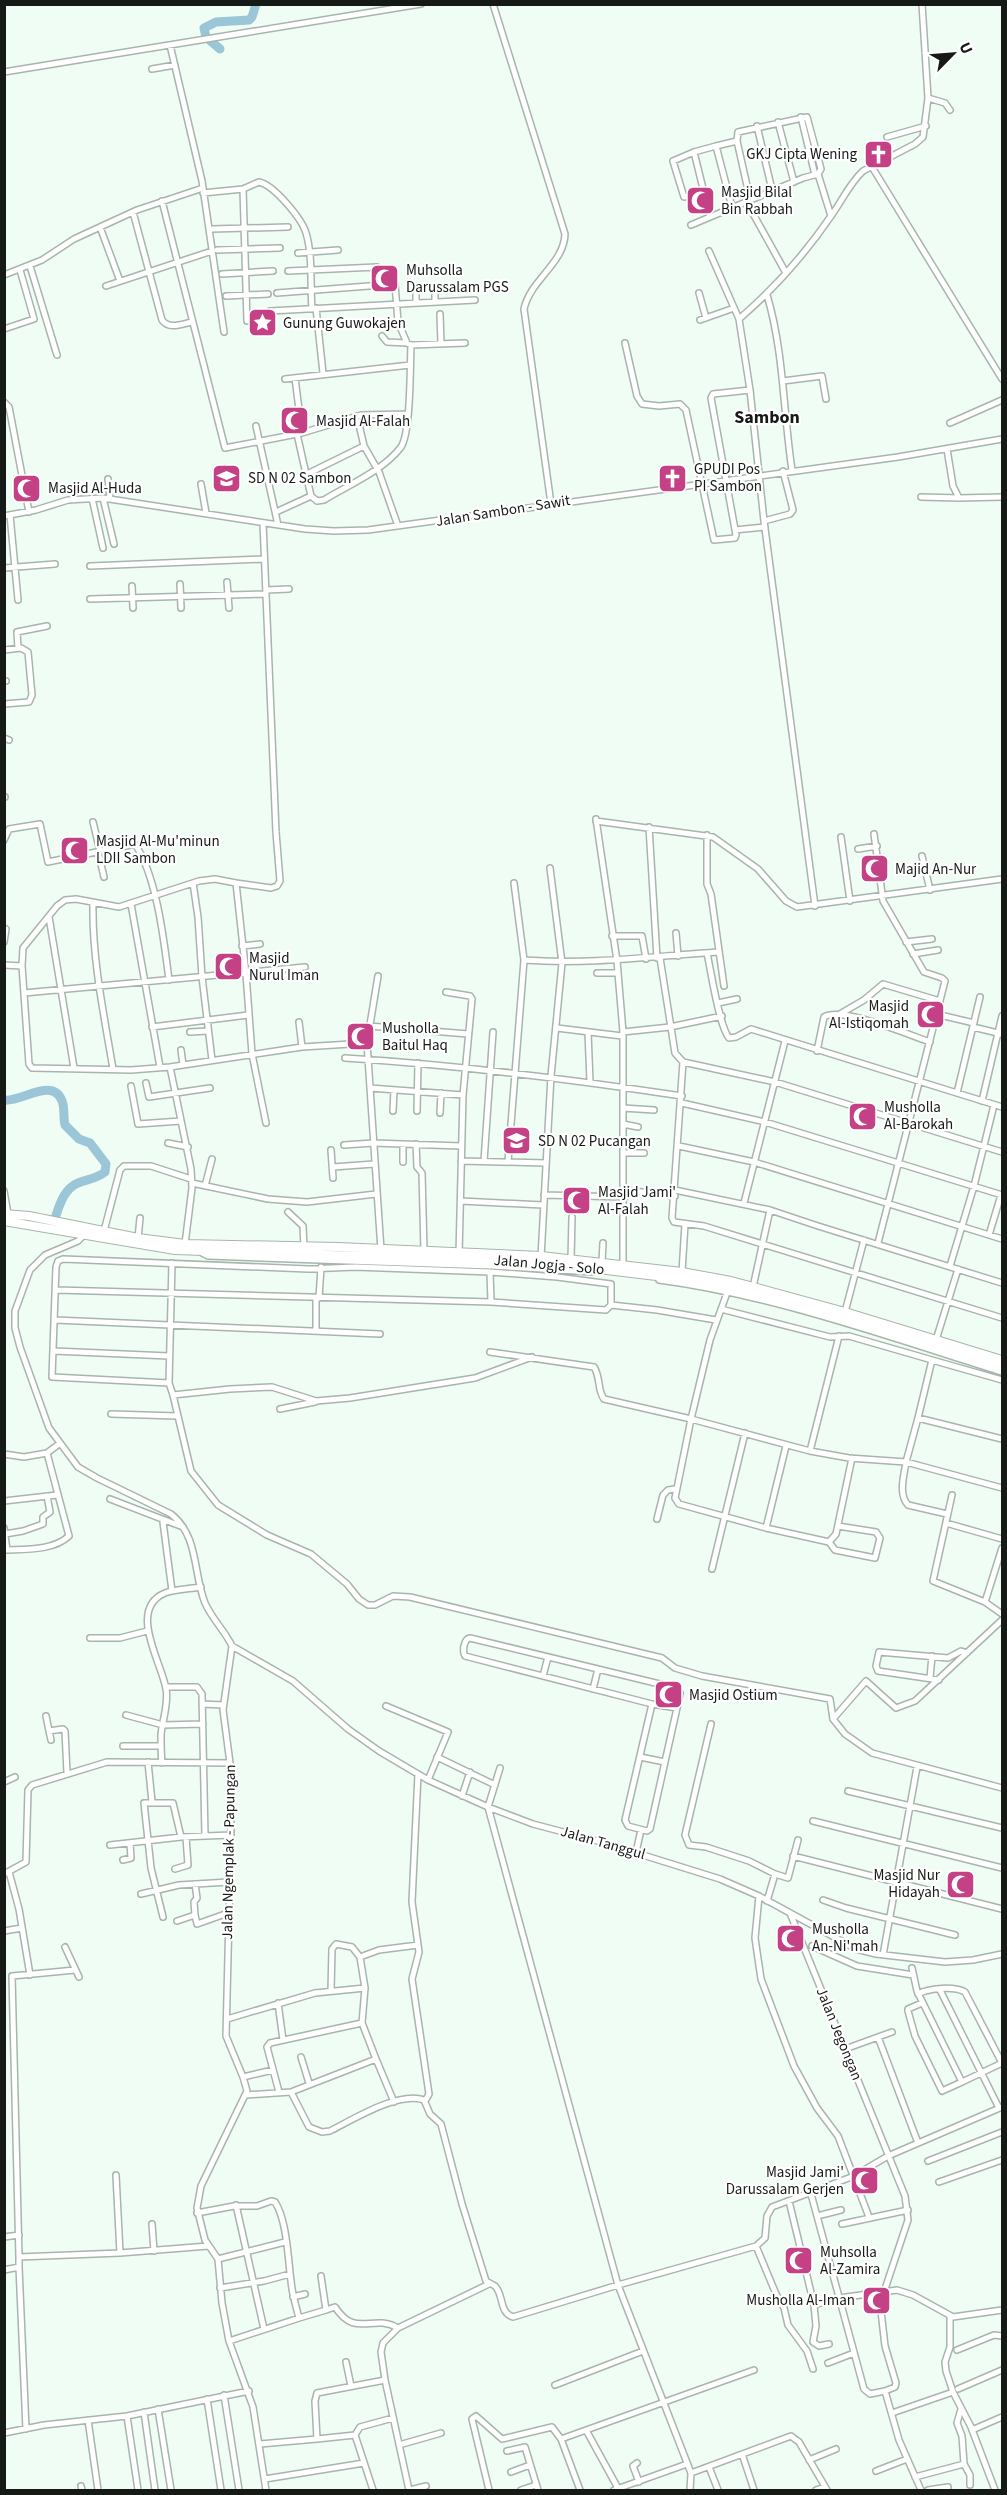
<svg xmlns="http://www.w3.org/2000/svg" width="1007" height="2495" font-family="'Source Sans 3',sans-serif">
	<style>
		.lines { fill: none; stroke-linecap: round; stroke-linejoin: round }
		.river { stroke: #9bc6d7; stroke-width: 9 }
		.minor-casing { stroke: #a8b5ad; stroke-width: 8 }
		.highway-casing { stroke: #a8b5ad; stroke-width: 10 }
		.minor { stroke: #fff; stroke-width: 5 }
		.highway { stroke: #fff; stroke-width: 8 }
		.labels { text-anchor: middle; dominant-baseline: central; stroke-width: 4.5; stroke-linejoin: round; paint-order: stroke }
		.poi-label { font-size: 15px; fill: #151a17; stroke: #fff; text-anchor: start }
		.street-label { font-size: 15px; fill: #151a17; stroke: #fff }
		.quarter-label { font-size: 18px; font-weight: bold; fill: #151a17; stroke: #fff }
	</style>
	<rect width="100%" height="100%" fill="#effdf5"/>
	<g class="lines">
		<path class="river" d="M220 49 206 37 204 28 216 22 249 20 252 17 256 4
			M4 1100C20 1103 53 1076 62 1101 65 1108 63 1117 65 1125L79 1139 90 1143 106 1164 105 1172C96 1179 88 1179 78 1183 61 1190 58 1212 52 1227"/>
		<defs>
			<path id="minor" d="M493 4 565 234C564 264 530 280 524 309L551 504
				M170 45 202 181 224 332
				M152 69 175 65
				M4 72 421 4
				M928 98 945 103 950 110
				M801 117 815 175
				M778 122 794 182
				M757 126 772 190
				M887 137 926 126
				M716 146 737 141
				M694 152 673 161 684 197 704 193
				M872 167 1002 379
				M243 189 247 321
				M203 193 243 189 259 182C274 185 302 219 306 233 313 256 310 285 312 309
				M750 199 737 141 738 132 807 117 821 169 818 174 831 216
				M162 201 225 448 302 433 361 415 407 414
				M746 201 786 273
				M133 212 162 320C169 330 182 324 192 322
				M710 217 694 152 716 146 732 207
				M691 225 803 178 818 174
				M100 227 120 281
				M212 229 288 227
				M217 250 280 248
				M709 251 739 319
				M298 253 338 250
				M30 266 57 355
				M288 271 377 267
				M222 274 273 271
				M4 275 42 260 74 239 137 210 203 188
				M106 286 212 251
				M416 286V303
				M435 288V302
				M277 293 395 284 398 322 407 343
				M699 293 706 318
				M767 295C784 352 783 411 792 470
				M226 296 268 294
				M316 308 323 373
				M270 311 475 300
				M440 314 441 344
				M700 320 734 308
				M4 329 34 319 20 270
				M382 336 387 342 407 343 411 345 465 343
				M625 343 637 396 642 404 659 406 680 404 686 410 714 540 735 538 736 535 711 398 713 394 750 390
				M295 378 302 433
				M285 379 410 365
				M783 381 822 376 826 399
				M4 402 9 407 29 512
				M357 416 364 446 379 472 398 526
				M950 423 1002 400
				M256 426 278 525
				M947 449 953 486 959 498 1002 497
				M307 474 364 446
				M108 479 110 499
				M201 484 206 513
				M311 496 317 501 324 500C348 485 383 471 401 447 411 432 410 366 411 345
				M921 497 959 498
				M92 498 103 548
				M103 498 114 544
				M276 512 311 496 297 434
				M10 515 18 600
				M4 516 36 510 68 500 103 498 305 529 334 531 368 530 898 457 1002 439
				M764 521 790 514 793 510 783 471
				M735 530 765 527
				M90 566 264 559
				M4 568 55 564
				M227 582 229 608
				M180 584 181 608
				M132 586 133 608
				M266 590 289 589
				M90 599 266 594
				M18 648 17 632 47 626
				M4 650 21 648 28 652 32 695 29 702 4 704
				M4 681H6
				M4 738 9 740
				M4 797H5
				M596 819 617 961 623 1032V1264
				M596 821 713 837 758 869 786 901 797 907 1002 879
				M93 822 100 851
				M649 827 657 958
				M874 834 883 901 924 972 942 978 945 981 878 1243
				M707 835V884L711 894 724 986
				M841 837 850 901
				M4 840 9 829 40 824 48 862 135 844C157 877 164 941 169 980
				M858 849 877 846
				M98 852 104 877
				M922 856 930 890
				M193 883 198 917 202 977 212 1060
				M236 883 271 888 277 886 280 881 276 832 263 523
				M93 904C92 959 104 1015 113 1069
				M131 904 160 1067
				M815 906 764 521 750 390 739 319C774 289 805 254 831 216 842 201 849 184 863 171L915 144 923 137 928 98 922 4
				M49 917 74 1068
				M4 928 6 929 4 942
				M676 933 678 956
				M612 936H642L646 959
				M906 942 932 939
				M242 946 260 944
				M707 953C711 971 719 1026 729 1038L736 1037 751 1029 1002 1107
				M913 954 938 950
				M660 958 675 1053 683 1062 775 1082 1002 1152
				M524 960C590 965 654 956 719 952
				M4 965 22 966
				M597 973H618
				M378 976 367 1043 381 1250
				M446 992 470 996 472 999 463 1095 459 1254
				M24 993 305 967
				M718 1003 737 999
				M840 1014 864 1000 883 984 940 1001
				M936 1014 974 1023
				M299 1022 302 1047
				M369 1026 468 1034
				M152 1027 248 1015
				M973 1027 1002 1034
				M557 1028 622 1036
				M190 1032 208 1031
				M588 1032 590 1082
				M623 1032 670 1027 722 1016
				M181 1050 183 1065
				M817 1051 824 1017C842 1006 909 1035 930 1042
				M345 1058C458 1065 570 1079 682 1096
				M683 1062 672 1218 674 1222 704 1226 1002 1318
				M170 1067 191 1169 192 1188 185 1244
				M146 1083 149 1097 210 1088
				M131 1086 138 1124 181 1121
				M370 1088 463 1095
				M957 1093 980 997
				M982 1101 1002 1016
				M682 1103 765 1122 1002 1195
				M623 1108 654 1110
				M393 1111 394 1090
				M417 1111 418 1063
				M440 1113 441 1093
				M266 1123 252 1054 246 974 236 883 215 879 199 881 119 907 76 899 65 900 57 906 23 948 22 966 29 1064 32 1068 131 1070 170 1067 302 1047 367 1043
				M623 1124 638 1127
				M168 1143 188 1147
				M416 1144 417 1167 422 1173 424 1251
				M344 1145 373 1143 461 1146
				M679 1146 754 1162 1002 1239
				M331 1150 333 1178
				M624 1153H644
				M461 1161 546 1163
				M484 1161 493 1032
				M403 1162V1144
				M508 1162 524 960 514 883
				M333 1167 374 1164
				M192 1183 268 1199 307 1202 376 1194
				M205 1186 212 1159
				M625 1190 675 1196
				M675 1190 770 1210 818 1226 1002 1283
				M4 1191 8 1214
				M544 1195 625 1197
				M461 1201 543 1205
				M744 1203 785 1041
				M288 1212 303 1226 304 1247
				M104 1231 120 1170 124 1166H151L191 1179
				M85 1234 78 1241 45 1255 30 1270 15 1311V1328L20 1347 49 1428 78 1467 97 1478 171 1514C199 1536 193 1573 205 1603 212 1619 225 1631 232 1646L223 1710 230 1763 231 1835 226 2036 243 2077 247 2091 201 2186 197 2208 205 2240 218 2259 222 2303 229 2341 253 2407 266 2490
				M989 1235 1001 1195
				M138 1238 140 1218
				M202 1253 208 1256 491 1266 593 1272
				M541 1257 551 1076 562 963 550 868
				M571 1259 572 1217
				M602 1262 603 1243
				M172 1263 169 1383 52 1377 56 1267 58 1261 63 1259 308 1269 355 1267 490 1272 557 1277 611 1284V1305
				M950 1266 974 1186 994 1105
				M490 1272 491 1302
				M682 1272 685 1224
				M659 1280C773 1295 892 1338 1002 1372
				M753 1287 770 1210
				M56 1290 491 1302 606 1310 611 1305 657 1310 716 1320
				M728 1290 710 1340 691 1419 810 1451 839 1336
				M319 1298 321 1267
				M721 1309 830 1337 849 1336 932 1360
				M845 1312 864 1240
				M55 1320 380 1334
				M316 1331V1298
				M936 1340 958 1269
				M54 1351 169 1356
				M490 1352 594 1367C601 1378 597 1390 604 1399L691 1419 675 1498 679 1504 766 1528 829 1542 836 1534 852 1458
				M169 1383 173 1395 230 1389 272 1387 316 1401 350 1398 475 1378 532 1357
				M173 1395 191 1471 218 1505 267 1535 311 1554 347 1584 359 1599 368 1605H375L393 1596 410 1597 662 1658 675 1668 702 1676 830 1699 833 1719 845 1734 872 1753 1002 1788
				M280 1409 315 1402
				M111 1414 177 1416
				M918 1418 932 1360 1002 1380
				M810 1451 849 1458 906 1462 918 1418 1002 1439
				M4 1454 24 1457 47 1453
				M952 1495 933 1581 985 1602 1002 1614
				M110 1499 183 1527
				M4 1501 57 1495
				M947 1514 908 1505C898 1494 904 1476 906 1462L1002 1488
				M657 1519 663 1495 668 1490 675 1489
				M163 1522 172 1591
				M946 1523 1002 1539
				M4 1528 7 1550
				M766 1528 786 1446
				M5 1534 23 1531 43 1524V1517L50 1512 47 1496
				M829 1542 835 1550 875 1558 880 1538 876 1532 838 1526
				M4 1550C25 1549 53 1551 69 1536L47 1453 59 1444
				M712 1569 745 1433
				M985 1602 1002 1548
				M90 1638H120L147 1631
				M232 1646 293 1681 348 1729 379 1751 428 1780 488 1807 533 1824 601 1842 720 1879 759 1896 856 1949 876 1954 945 1962 973 1960 1002 1954
				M543 1676 548 1657
				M930 1678 932 1656
				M939 1680 878 1671 876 1666 879 1652 948 1658 961 1651 967 1653
				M166 1687H197L202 1694 205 1836
				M593 1689 598 1669
				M202 1704 223 1705
				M652 1704 465 1656C462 1651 464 1639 470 1638L676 1688 680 1693 677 1708
				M652 1704 677 1708 650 1829 647 1831 628 1826 625 1820Z
				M386 1706 448 1732 428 1780
				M126 1715 163 1725 203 1724
				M46 1716 49 1731 63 1729 65 1731 67 1773
				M833 1719 866 1681 896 1708 915 1701 1002 1620
				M711 1724 685 1835 689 1845 706 1847 749 1861 775 1874 788 1878 798 1840
				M49 1731 51 1740
				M123 1746H161
				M437 1757 495 1785
				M640 1757 665 1762
				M148 1762 152 1802
				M162 1763C161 1754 161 1744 161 1735 162 1721 169 1704 166 1689 162 1663 127 1609 165 1593 176 1589 189 1589 201 1587
				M500 1768 488 1807 618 2285 691 2473 690 2490
				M418 1774 412 1902 419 1952 412 1979 429 2094 425 2101
				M4 1782 15 1777
				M848 1791 1002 1828
				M462 1796 470 1772
				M813 1821 1002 1868
				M110 1845 181 1837 231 1835
				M636 1852 641 1830
				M793 1856 1002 1909
				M123 1860 131 1858 130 1844
				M175 1869 188 1865 186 1837
				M9 1872 19 1909 30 1975
				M4 1874 26 1862 28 1790 32 1785 107 1762 230 1763
				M195 1884 197 1898 194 1902 195 1915
				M141 1894 179 1885 229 1882
				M759 1896 755 1938 761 1979 794 2066 817 2108 838 2136 869 2217
				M823 1900 846 1908 955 1935
				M767 1901 775 1874
				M790 1913 905 2196 908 2220 884 2292
				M163 1917 151 1868 144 1803H173L181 1837
				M177 1921 195 1915 197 1924 228 1913
				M4 1931 22 1928
				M812 1946 857 1966 913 1975
				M65 1947 79 1977
				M883 1955 917 1767
				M912 1968 917 1991 962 2082 1002 2063
				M365 1988 362 2023 376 2059
				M331 1990 332 1949 336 1944 352 1947 360 1957 379 1950 418 1945
				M940 1990 999 2108
				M918 1994C929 1988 954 1986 965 1992L1002 2063
				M278 2003 283 2040
				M922 2003 908 2009V2011L915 2036 942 2091 962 2082
				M227 2019 315 1993 365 1988 360 1957
				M878 2037 918 2143
				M845 2049 892 2032
				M301 2057 309 2083
				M243 2077 273 2070
				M279 2092 267 2047 270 2043 362 2023
				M291 2092 376 2059 394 2102
				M246 2095 291 2092 309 2127 322 2132 330 2131C352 2120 398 2091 424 2100L430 2114 441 2124 462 2204 486 2281C489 2283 492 2284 495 2286 504 2295 499 2313 513 2317L618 2285 756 2246 765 2238 767 2216 772 2207 854 2176 888 2156 1002 2107
				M928 2161 1002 2132
				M116 2175 120 2253
				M939 2182 1002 2160
				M811 2194 864 2389 870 2394 885 2391 899 2440 921 2490
				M789 2201 814 2305 816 2326 813 2342 819 2346 829 2344
				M236 2205 264 2329
				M197 2213 234 2206H257L271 2201 275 2202C287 2220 288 2259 291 2281 292 2294 296 2306 299 2318L326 2310 321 2276
				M817 2216 841 2210
				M152 2224 154 2251
				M842 2224 908 2210
				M4 2237 19 2235
				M756 2246 776 2294 784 2308 788 2325 807 2351 813 2369
				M19 2257 12 1976 75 1970
				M218 2259 285 2242
				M19 2267 26 2429
				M4 2270 19 2267V2257L120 2253 208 2246
				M220 2288 264 2281 290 2274
				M879 2294 885 2346 896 2383 895 2387 885 2391
				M293 2297 305 2294
				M814 2305 839 2298 897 2290 913 2295 953 2317 1002 2310
				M326 2310 335 2307C356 2339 372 2313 398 2328
				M950 2316V2347L945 2362 946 2371 953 2392 971 2427 995 2490
				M229 2341 299 2318
				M957 2350 994 2335 1002 2336
				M346 2362 351 2386
				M828 2363 854 2353
				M555 2385 643 2351
				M958 2389 1002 2370
				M224 2395 239 2490
				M207 2399 221 2490
				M158 2409 171 2490
				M961 2409 957 2423 962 2436 964 2464 970 2475V2485
				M144 2412 155 2490
				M892 2413 953 2392
				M127 2416 138 2490
				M88 2420 98 2490
				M586 2430 619 2490
				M972 2430 1002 2417
				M4 2433 44 2425 127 2416 249 2391
				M355 2435 317 2439 315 2401 317 2393 385 2380
				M355 2435 373 2490
				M355 2435 360 2427 393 2418
				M561 2439 754 2370
				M260 2444 317 2439
				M399 2445 441 2433
				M507 2451 525 2447 538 2490
				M742 2454 754 2490
				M809 2460 836 2449
				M637 2463 633 2466 639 2482
				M709 2467 718 2490
				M876 2471 907 2459
				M511 2472 530 2465
				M691 2473 791 2436 799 2442 827 2490
				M915 2477 964 2464
				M265 2479 364 2463
				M81 2486 82 2490
				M409 2490 385 2380 381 2352 383 2343 398 2328 489 2284
				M410 2490 426 2486
				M489 2490 472 2419 476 2416 502 2439 552 2427 561 2439 580 2490
				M521 2490 536 2485
				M614 2490 687 2464
				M816 2490 825 2487
				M928 2490 948 2487"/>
			<path id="highway" d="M4 1214 29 1216 138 1238 185 1244 338 1247 541 1256 682 1272 731 1281 845 1312 1002 1360
				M4 1221 175 1250 540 1262 706 1282 729 1286 1002 1366"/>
		</defs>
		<use href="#minor" class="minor-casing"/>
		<use href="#highway" class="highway-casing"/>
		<use href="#minor" class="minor"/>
		<use href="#highway" class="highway"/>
	</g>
	<defs>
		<symbol id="church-square" viewBox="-11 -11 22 22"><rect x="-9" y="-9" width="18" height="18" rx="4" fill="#c54186" stroke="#fff"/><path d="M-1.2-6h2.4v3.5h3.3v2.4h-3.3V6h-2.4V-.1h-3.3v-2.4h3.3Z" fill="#fff"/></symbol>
		<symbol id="mosque-square" viewBox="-11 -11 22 22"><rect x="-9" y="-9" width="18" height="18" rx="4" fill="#c54186" stroke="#fff"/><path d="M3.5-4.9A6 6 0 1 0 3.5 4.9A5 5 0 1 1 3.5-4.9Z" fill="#fff"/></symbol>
		<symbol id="sight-square" viewBox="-11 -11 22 22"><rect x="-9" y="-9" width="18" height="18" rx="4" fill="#c54186" stroke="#fff"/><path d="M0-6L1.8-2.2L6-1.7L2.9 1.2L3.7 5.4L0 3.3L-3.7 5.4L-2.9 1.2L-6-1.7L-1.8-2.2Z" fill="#fff"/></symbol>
		<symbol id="school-square" viewBox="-11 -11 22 22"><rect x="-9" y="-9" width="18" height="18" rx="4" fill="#c54186" stroke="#fff"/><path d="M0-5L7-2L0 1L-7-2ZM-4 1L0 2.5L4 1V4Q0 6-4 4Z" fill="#fff"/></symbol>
	</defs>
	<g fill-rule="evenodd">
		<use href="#church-square" x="862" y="138" width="33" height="33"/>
		<use href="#mosque-square" x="684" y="184" width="33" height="33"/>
		<use href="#mosque-square" x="368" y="262" width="33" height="33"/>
		<use href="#sight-square" x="246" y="306" width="33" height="33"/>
		<use href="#mosque-square" x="278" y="404" width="33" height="33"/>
		<use href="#school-square" x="210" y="462" width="33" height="33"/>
		<use href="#church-square" x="656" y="462" width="33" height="33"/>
		<use href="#mosque-square" x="10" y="472" width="33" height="33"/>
		<use href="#mosque-square" x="58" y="834" width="33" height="33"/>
		<use href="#mosque-square" x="858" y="852" width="33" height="33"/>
		<use href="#mosque-square" x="212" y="950" width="33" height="33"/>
		<use href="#mosque-square" x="914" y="998" width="33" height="33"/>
		<use href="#mosque-square" x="344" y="1020" width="33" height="33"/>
		<use href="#mosque-square" x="846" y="1100" width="33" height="33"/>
		<use href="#school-square" x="500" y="1124" width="33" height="33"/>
		<use href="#mosque-square" x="560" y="1184" width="33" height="33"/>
		<use href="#mosque-square" x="652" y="1678" width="33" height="33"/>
		<use href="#mosque-square" x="944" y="1868" width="33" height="33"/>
		<use href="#mosque-square" x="774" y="1922" width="33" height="33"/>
		<use href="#mosque-square" x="848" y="2164" width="33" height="33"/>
		<use href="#mosque-square" x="782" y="2244" width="33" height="33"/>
		<use href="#mosque-square" x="860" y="2284" width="33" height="33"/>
	</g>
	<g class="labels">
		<g class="poi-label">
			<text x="857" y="154" text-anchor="end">GKJ Cipta Wening</text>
			<text x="721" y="192">Masjid Bilal<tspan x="721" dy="17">Bin Rabbah</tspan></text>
			<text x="406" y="270">Muhsolla<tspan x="406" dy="17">Darussalam PGS</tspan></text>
			<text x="283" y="323">Gunung Guwokajen</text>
			<text x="316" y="421">Masjid Al-Falah</text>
			<text x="694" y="469">GPUDI Pos<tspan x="694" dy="17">PI Sambon</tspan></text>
			<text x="248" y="478">SD N 02 Sambon</text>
			<text x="48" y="488">Masjid Al-Huda</text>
			<text x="96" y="841">Masjid Al-Mu'minun<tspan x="96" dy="17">LDII Sambon</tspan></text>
			<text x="895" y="869">Majid An-Nur</text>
			<text x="249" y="958">Masjid<tspan x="249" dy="17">Nurul Iman</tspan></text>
			<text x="909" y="1006" text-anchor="end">Masjid<tspan x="909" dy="17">Al-Istiqomah</tspan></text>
			<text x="382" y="1028">Musholla<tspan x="382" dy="17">Baitul Haq</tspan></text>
			<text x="884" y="1107">Musholla<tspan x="884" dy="17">Al-Barokah</tspan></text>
			<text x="538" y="1141">SD N 02 Pucangan</text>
			<text x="598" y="1192">Masjid Jami'<tspan x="598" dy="17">Al-Falah</tspan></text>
			<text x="689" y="1695">Masjid Ostium</text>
			<text x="940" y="1875" text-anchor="end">Masjid Nur<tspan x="940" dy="17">Hidayah</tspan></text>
			<text x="812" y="1929">Musholla<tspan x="812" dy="17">An-Ni'mah</tspan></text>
			<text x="844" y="2172" text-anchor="end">Masjid Jami'<tspan x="844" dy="17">Darussalam Gerjen</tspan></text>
			<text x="820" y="2252">Muhsolla<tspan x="820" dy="17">Al-Zamira</tspan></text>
			<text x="855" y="2300" text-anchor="end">Musholla Al-Iman</text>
		</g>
		<g class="street-label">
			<text transform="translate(503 511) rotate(-9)">Jalan Sambon - Sawit</text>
			<text transform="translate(549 1265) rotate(5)">Jalan Jogja - Solo</text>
			<text transform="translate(603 1843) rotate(16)">Jalan Tanggul</text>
			<text transform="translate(229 1852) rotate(-89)">Jalan Ngemplak - Papungan</text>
			<text transform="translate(839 2034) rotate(68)">Jalan Jegongan</text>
		</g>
		<g class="quarter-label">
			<text x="767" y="417">Sambon</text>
		</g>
	</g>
	<rect width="1007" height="2495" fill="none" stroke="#151a17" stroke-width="12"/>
	<g transform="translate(953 54) rotate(65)" stroke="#ffffff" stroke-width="4.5" paint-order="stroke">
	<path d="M0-4.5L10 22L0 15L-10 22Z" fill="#151a17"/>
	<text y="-9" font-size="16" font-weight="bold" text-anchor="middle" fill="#151a17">U</text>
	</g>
</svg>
